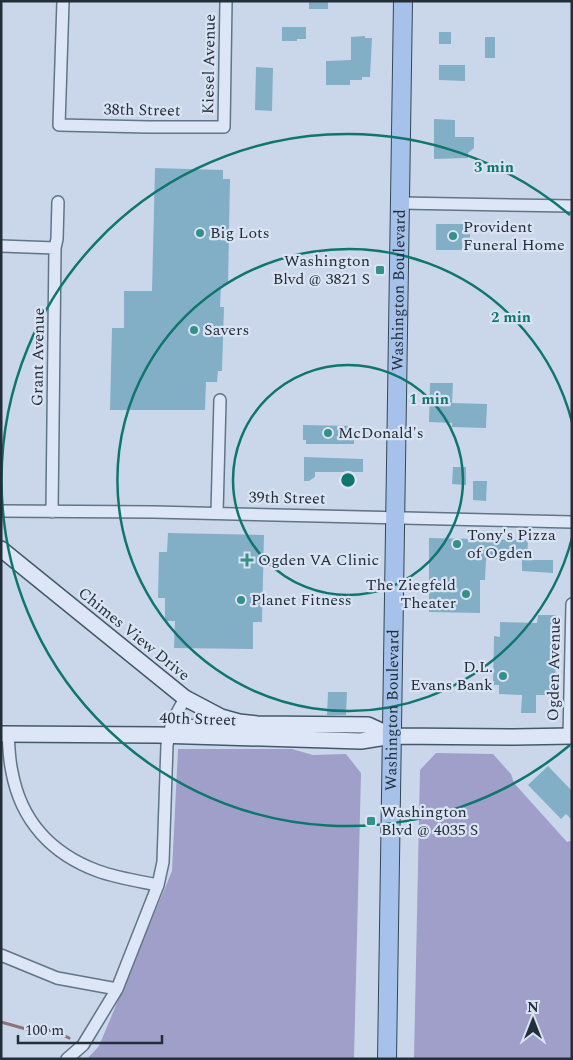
<svg xmlns="http://www.w3.org/2000/svg" width="573" height="1060" font-family="Spectral,serif">
	<style>
		.green { fill: #a09fc9 }
		.lines { fill: none; stroke-linecap: round; stroke-linejoin: round }
		.stream { stroke: #8e717b; stroke-width: 3 }
		.building { fill: #83afc6 }
		.street-casing { stroke: #607586; stroke-width: 14 }
		.secondary-casing { stroke: #435968; stroke-width: 18 }
		.primary-casing { stroke: #334855; stroke-width: 20 }
		.street { stroke: #dde6f6; stroke-width: 11 }
		.secondary { stroke: #dde6f6; stroke-width: 15 }
		.primary { stroke: #a6c1ea; stroke-width: 18 }
		.ring { fill: none; stroke: #0f766e; stroke-width: 2.5 }
		.poi-dot { fill: #359088; stroke: #d9e3f3; stroke-width: 2 }
		.labels { text-anchor: middle; dominant-baseline: central; stroke-width: 4.5; stroke-linejoin: round; paint-order: stroke }
		.street-label { font-size: 16px; fill: #222f38; stroke: #d9e3f3 }
		.poi-label { font-size: 16px; fill: #222f38; stroke: #d9e3f3; text-anchor: start }
		.centre { fill: #0f766e; stroke: #d9e3f3; stroke-width: 2.5 }
		.ring-label { font-size: 15px; text-anchor: middle; font-weight: bold; fill: #0f766e; stroke: #d9e3f3; stroke-width: 4.5; stroke-linejoin: round; paint-order: stroke }
	</style>
	<rect width="100%" height="100%" fill="#cad7eb"/>
	<path class="green" d="M178 749H292L313 755 346 754 361 773 354 1059H87L99 1046 172 871Z
		M436 753 493 754 511 774 514 783 567 842 570 841 572 843V1059H414L420 770Z"/>
	<g class="lines">
		<path class="stream" d="M1 1022 33 1031 53 1030 69 1038"/>
	</g>
	<path class="building" d="M309 1H328V9H309Z
		M282 27H306V39H297V41H282Z
		M439 32H451V44H439Z
		M365 36V38H372L370 77H362V80H350V85H326V61L351 60V37Z
		M485 37H495V58H485Z
		M439 65H465V81L439 80Z
		M256 67 273 68 272 111 255 110Z
		M434 119 455 120V137H474V148L468 153V158L434 159Z
		M155 168 223 170V179H230L228 285H221L220 307H224L222 371H218L217 382H206L205 410H110L112 328H124V291H152Z
		M436 224H463V230L470 231V241H462V250H436Z
		M430 383H453L452 403 487 404 486 428 452 427V423L429 422Z
		M303 425 354 426V444H306V440H303Z
		M304 457 363 459V472H315V477L309 481H304Z
		M453 467H466V485L452 484Z
		M473 481H487L486 501 473 500Z
		M168 533 264 535 262 622H253V649L174 648 175 621H165V598H158L159 552H167Z
		M429 538 528 540 527 560 486 559 485 580H480V613L429 612Z
		M522 560H553V573L522 571Z
		M538 615H556L555 695H536V713H521L522 695 499 694V685H493L494 636 500 637V622L537 623Z
		M328 692H347L346 715H327Z
		M548 766 572 791V820L566 814 561 819 528 785Z"/>
	<g class="lines">
		<defs>
			<path id="street" d="M63 1 59 125 149 127H224L226 1
				M400 203 572 206
				M1 246 55 248
				M1 511 154 512 572 522
				M52 512 55 248 57 239 58 202
				M217 513 220 400
				M172 722C194 728 220 727 242 725
				M8 734C9 746 9 760 12 772 21 821 52 854 98 871 117 878 138 881 158 885
				M569 736 572 604
				M1 955 57 978 117 989
				M67 1059 83 1045 117 989 158 885 163 862 167 745 172 722 185 698"/>
			<path id="secondary" d="M1 549 185 698 221 717 239 722 257 724 368 725 392 736
				M1 734 157 735 361 741 392 736 514 737 572 736"/>
			<g id="primary">
				<path id="s1" d="M387 1059 403 1"/>
			</g>
		</defs>
		<use href="#street" class="street-casing"/>
		<use href="#secondary" class="secondary-casing"/>
		<use href="#primary" class="primary-casing"/>
		<use href="#street" class="street"/>
		<use href="#secondary" class="secondary"/>
		<use href="#primary" class="primary"/>
	</g>
	<g class="ring">
		<circle cx="348" cy="480" r="115"/>
		<path d="M572 538A231 231 0 1 1 572 422"/>
		<path d="M570 745A346 346 0 1 1 570 215"/>
	</g>
	<g class="poi-dot">
		<circle cx="200" cy="233" r="5"/>
		<circle cx="453" cy="236" r="5"/>
		<rect x="375" y="265" width="10" height="10" rx="2.5"/>
		<circle cx="194" cy="330" r="5"/>
		<circle cx="328" cy="433" r="5"/>
		<circle cx="457" cy="544" r="5"/>
		<path d="M244.5 552.5h5v5h5v5h-5v5h-5v-5h-5v-5h5z"/>
		<circle cx="466" cy="594" r="5"/>
		<circle cx="241" cy="600" r="5"/>
		<circle cx="503" cy="676" r="5"/>
		<rect x="366" y="816" width="10" height="10" rx="2.5"/>
	</g>
	<g class="labels">
		<g class="street-label">
			<text transform="translate(209 64) rotate(-89)">Kiesel Avenue</text>
			<text transform="translate(142 110) rotate(1)">38th Street</text>
			<text stroke="none"><textPath href="#s1" startOffset="769">Washington Boulevard</textPath></text>
			<text transform="translate(38 357) rotate(-89)">Grant Avenue</text>
			<text transform="translate(287 498) rotate(1)">39th Street</text>
			<text transform="translate(134 634) rotate(39)">Chimes View Drive</text>
			<text transform="translate(554 669) rotate(-89)">Ogden Avenue</text>
			<text stroke="none"><textPath href="#s1" startOffset="349">Washington Boulevard</textPath></text>
			<text transform="translate(198 719) rotate(2)">40th Street</text>
		</g>
		<g class="poi-label">
			<text x="463" y="227">Provident<tspan x="463" dy="18">Funeral Home</tspan></text>
			<text x="210" y="233">Big Lots</text>
			<text x="370" y="261" text-anchor="end">Washington<tspan x="370" dy="18">Blvd @ 3821 S</tspan></text>
			<text x="204" y="330">Savers</text>
			<text x="338" y="433">McDonald's</text>
			<text x="467" y="535">Tony's Pizza<tspan x="467" dy="18">of Ogden</tspan></text>
			<text x="258" y="560">Ogden VA Clinic</text>
			<text x="456" y="585" text-anchor="end">The Ziegfeld<tspan x="456" dy="18">Theater</tspan></text>
			<text x="251" y="600">Planet Fitness</text>
			<text x="493" y="667" text-anchor="end">D.L.<tspan x="493" dy="18">Evans Bank</tspan></text>
			<text x="381" y="812">Washington<tspan x="381" dy="18">Blvd @ 4035 S</tspan></text>
		</g>
	</g>
	<circle cx="348" cy="480" r="8" class="centre"/>
	<g class="ring-label">
		<text x="494" y="172">3 min</text>
		<text x="511" y="322">2 min</text>
		<text x="429" y="404">1 min</text>
	</g>
	<rect width="573" height="1060" fill="none" stroke="#222f38" stroke-width="5"/>
	<g transform="translate(533 1020)" stroke="#d9e3f3" stroke-width="4" paint-order="stroke">
	<path d="M0-4L9 19L0 12L-9 19Z" fill="#222f38"/>
	<text y="-8" font-size="14" font-weight="bold" text-anchor="middle" fill="#222f38">N</text>
	</g>
	<path d="M18 1035v8h144v-8" fill="none" stroke="#222f38" stroke-width="2.5"/>
	<text x="25" y="1035" font-size="15" fill="#222f38" stroke="#d9e3f3" stroke-width="4" paint-order="stroke">100 m</text>
</svg>
